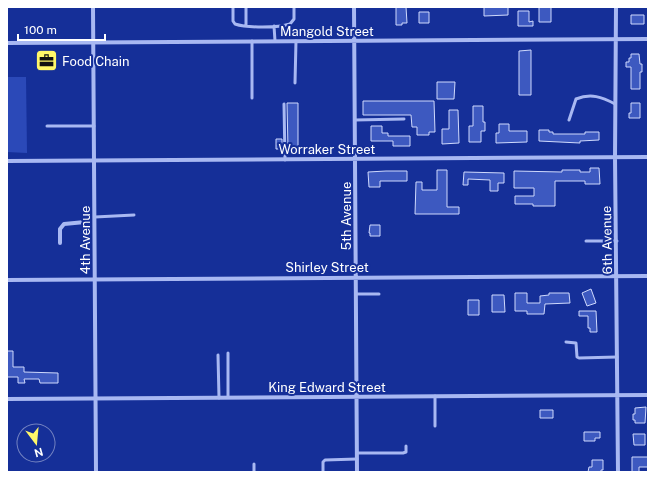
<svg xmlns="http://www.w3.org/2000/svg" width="655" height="479" font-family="'Public Sans',sans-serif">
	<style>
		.green { fill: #2b49b8 }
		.building { fill: #3d59c0; stroke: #cfd9fd }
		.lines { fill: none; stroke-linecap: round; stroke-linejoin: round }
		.lane { stroke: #a8b8f2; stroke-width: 3 }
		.street { stroke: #a8b8f2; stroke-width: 4 }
		.labels { text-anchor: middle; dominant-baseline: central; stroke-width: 4; stroke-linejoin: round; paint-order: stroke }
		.street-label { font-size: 13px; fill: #fff; stroke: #152f98 }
		.poi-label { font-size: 13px; fill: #fff; stroke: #152f98; text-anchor: start }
	</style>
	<rect width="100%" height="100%" fill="#152f98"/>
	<path class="green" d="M7 77H26L27 153 7 152Z"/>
	<path class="building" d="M396 7H406L407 23H402V25H396Z
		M484 7H508V15L484 16Z
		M539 7H551V22H539Z
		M518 11H529V22L533 21V26H518Z
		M419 12H429V23H419Z
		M631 15H644V24H631Z
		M531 50V95H519V51Z
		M631 54H639L640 64H642V72H640V89H631V67H626V62H629V58H631Z
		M437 82H455L454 99H437Z
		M363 101H434L435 132H429V135H417V127H412L411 115H363Z
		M287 103H298V147H297V149H288Z
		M631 103H640V118H629V113H631Z
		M473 106H483V122H485V131H481V142H469V126H473Z
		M449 110H458L459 143 442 144V129H449Z
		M499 124H509V131H527V142L496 143V133H499Z
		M371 126H382V133H388V136H410V146H393V141H371Z
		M539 130H549V132H553V134H585V132H599V140L580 141V143L539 141Z
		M276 139H282V149H276Z
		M590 168H599L600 184H585V181H555V206H533V204H515V196H534V188H514V171L562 172V170H580V172H590Z
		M437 170H447V207H459V214H415L416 182H422V190H437Z
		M386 171H407V181H380V187H369L368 172Z
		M464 172 504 173V183H498V191H490V180L468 179V185H463Z
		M370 225H380V236H370V233H369Z
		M591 289 596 303 587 306 582 293Z
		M515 293H527V303H540V296L549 295V293H569L570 303 545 304 544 314H527V311H515Z
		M492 295H504L505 312H492Z
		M468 300H479V315H468Z
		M579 311H596L597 332H590V328H588V316H579Z
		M7 351H13V367H24V372L58 373V383H40L39 379H24L25 383H18V377H7Z
		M635 408 646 407 645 423H635V420H633V414H635Z
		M540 410H553V418H540Z
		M584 432H600V438H595V441H584Z
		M633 434H645V445H634Z
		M632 457H648V467H639V472H632Z
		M592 460H603V470H601V472H588L589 467H592Z"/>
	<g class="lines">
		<path class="lane" d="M233 7V21L235 24C247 28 278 28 290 24L294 19V7
			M246 7V26
			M274 26 275 41
			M295 83 296 41
			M252 98V41
			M284 104 285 160
			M355 120 404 119
			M569 120 576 99C591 93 602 97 615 104
			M47 126H94
			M95 217 134 215
			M586 241H617
			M356 294H379
			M566 342 576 343 577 357 579 358 617 357
			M228 353V397
			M218 355 219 398
			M435 396V426
			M357 453H403L406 452V446
			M254 464V472
			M323 472V462L325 460 357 459"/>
		<path class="street" d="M93 7 96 472
			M354 7 357 472
			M616 7 615 157 618 472
			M7 43 648 39
			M7 161 648 157
			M60 243V229L64 224 85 222
			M7 280 648 276
			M7 399 648 395"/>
	</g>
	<defs>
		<symbol id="office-square" viewBox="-11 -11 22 22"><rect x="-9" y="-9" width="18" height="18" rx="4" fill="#fff769" stroke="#152f98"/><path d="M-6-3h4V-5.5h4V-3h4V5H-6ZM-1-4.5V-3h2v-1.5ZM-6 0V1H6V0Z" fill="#111"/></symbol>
	</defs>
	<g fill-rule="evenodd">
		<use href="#office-square" x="34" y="48" width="25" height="25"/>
	</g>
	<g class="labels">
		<g class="street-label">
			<text x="327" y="31">Mangold Street</text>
			<text x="327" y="149">Worraker Street</text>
			<text transform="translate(346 216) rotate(-90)">5th Avenue</text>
			<text transform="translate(85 240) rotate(-90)">4th Avenue</text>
			<text transform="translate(607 240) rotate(-91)">6th Avenue</text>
			<text x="327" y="267">Shirley Street</text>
			<text x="327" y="387">King Edward Street</text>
		</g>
		<g class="poi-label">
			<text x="62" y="61">Food Chain</text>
		</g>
	</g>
	<rect width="655" height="479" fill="none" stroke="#ffffff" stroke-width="16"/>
	<g transform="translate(36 443) rotate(164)"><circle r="19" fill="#152f98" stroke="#7382c1"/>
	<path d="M0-3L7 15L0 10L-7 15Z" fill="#fff769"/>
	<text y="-6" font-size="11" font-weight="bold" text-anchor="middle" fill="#ffffff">N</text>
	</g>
	<path d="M18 34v6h87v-6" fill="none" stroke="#ffffff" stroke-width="2"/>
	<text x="24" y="34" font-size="12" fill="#ffffff" stroke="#152f98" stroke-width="3" paint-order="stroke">100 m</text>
</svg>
